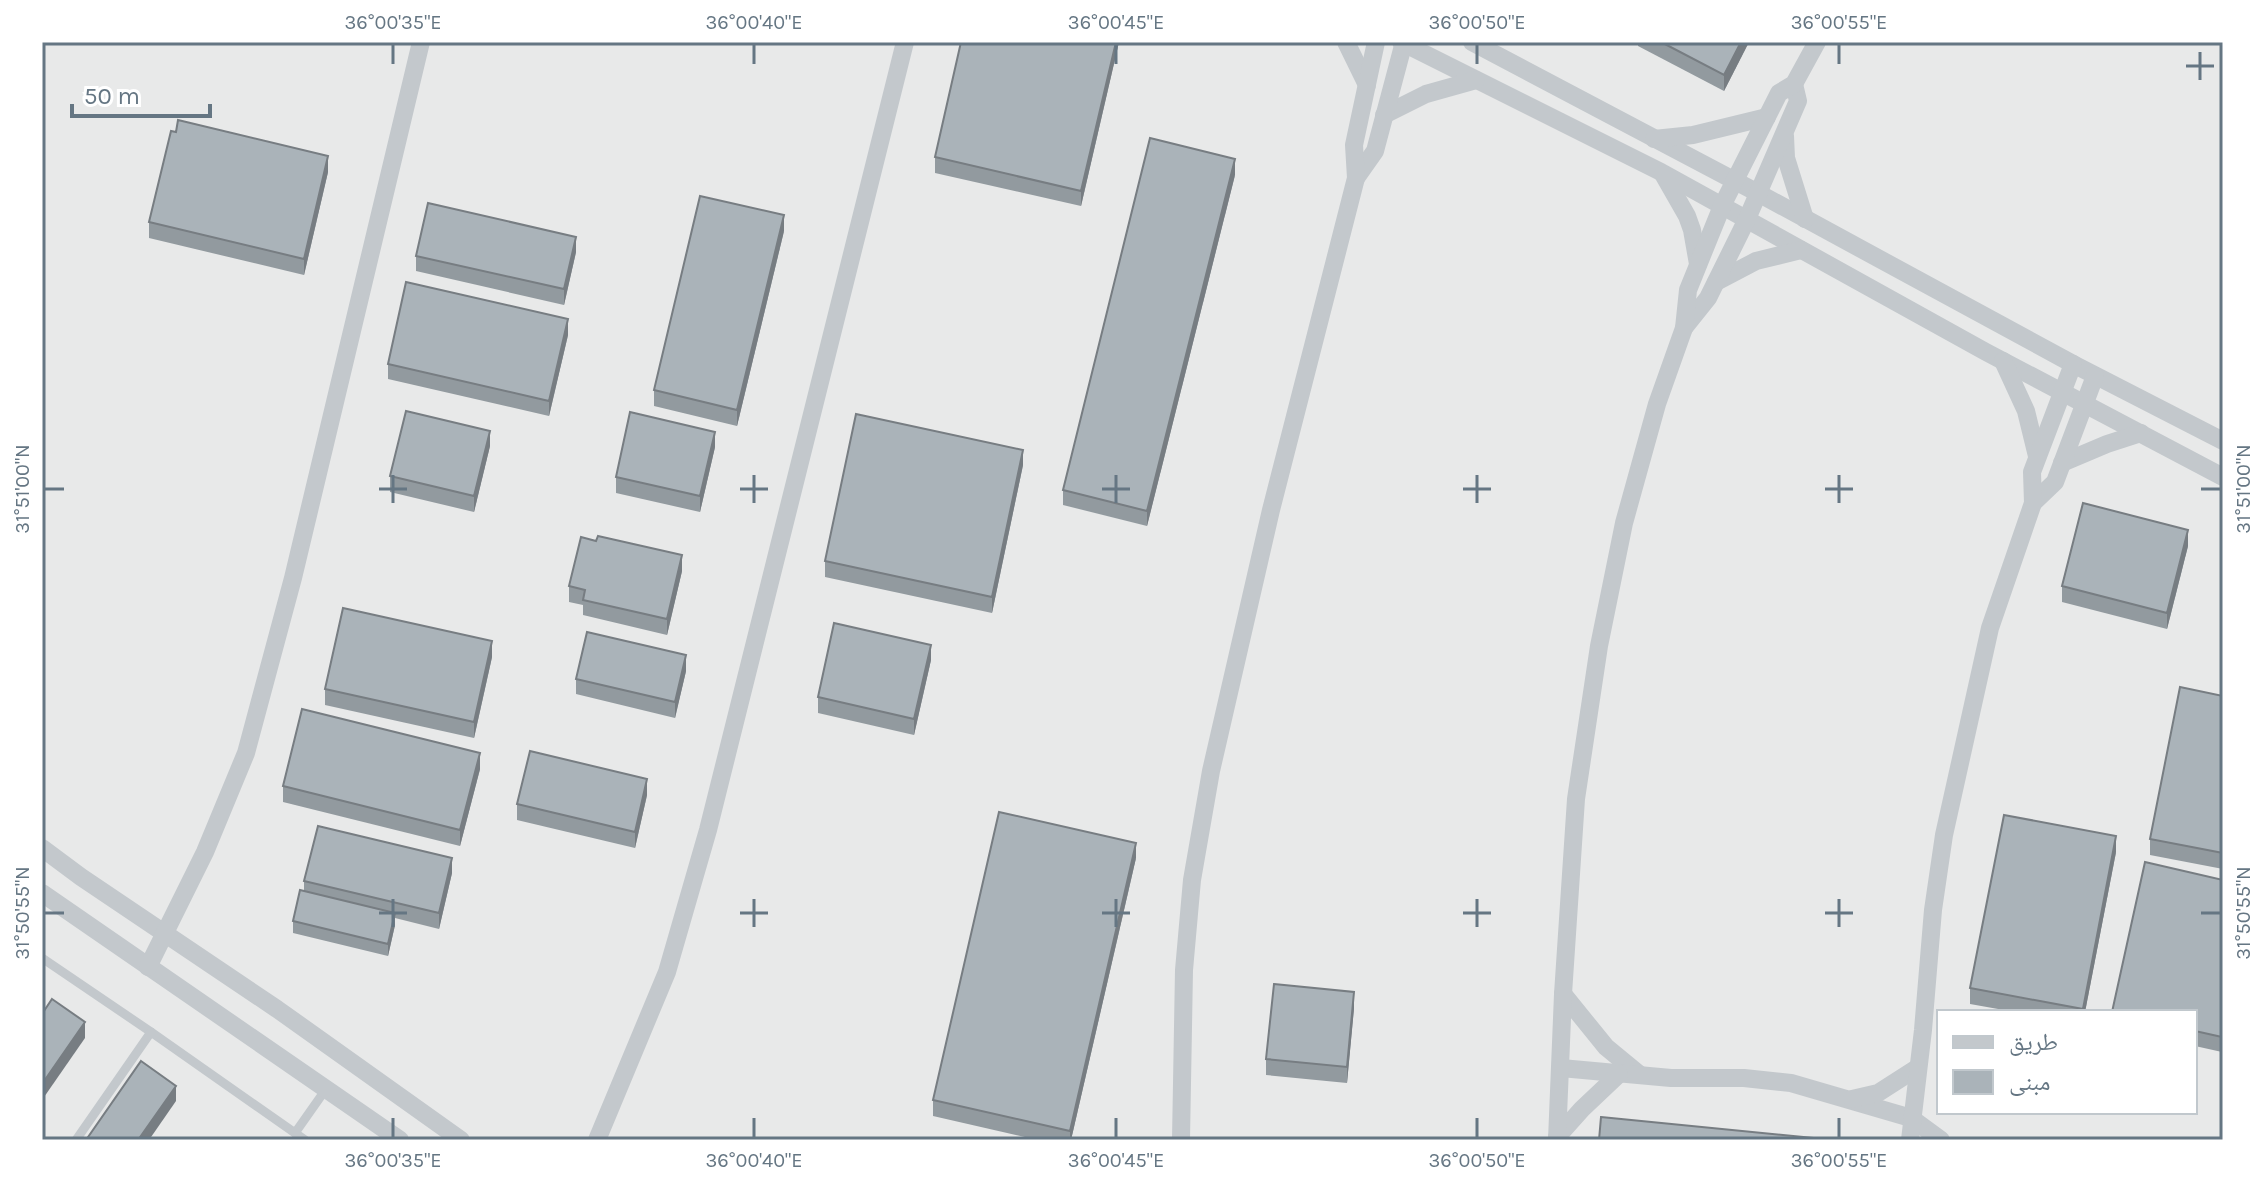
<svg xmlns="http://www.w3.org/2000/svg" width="2265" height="1182" viewBox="0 0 2265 1182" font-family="Karla,'Noto Naskh Arabic',sans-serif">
<rect width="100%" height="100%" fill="#fafaf8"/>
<path fill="#e8e9e9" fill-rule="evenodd" d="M42,42H2223V1140H42ZM1939,1012H2195V1112H1939Z"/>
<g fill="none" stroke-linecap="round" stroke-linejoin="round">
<g stroke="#c3c8cc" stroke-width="9">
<path d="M42,958L151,1032L305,1140"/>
<path d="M295,1133L326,1089"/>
<path d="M76,1140L151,1032"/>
</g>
<g stroke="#c3c8cc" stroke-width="18">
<path d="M1346,42L1367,85"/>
<path d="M1401,42L1661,172L1986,352L2223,477"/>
<path d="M1472,42L1758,193L2073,364L2223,441"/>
<path d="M1384,115L1426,94L1476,80"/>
<path d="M1785,136L1786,158L1805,219"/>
<path d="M1654,139L1693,135L1767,117"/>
<path d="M1663,174L1687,216L1692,230L1698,264"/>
<path d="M1356,178L1375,151L1404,42"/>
<path d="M1716,282L1756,261L1801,250"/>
<path d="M1684,328L1708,298L1747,219L1798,101L1794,84"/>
<path d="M2003,361L2026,411L2037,456"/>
<path d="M2062,463L2107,444L2141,433"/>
<path d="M2033,503L2055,482L2095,376"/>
<path d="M42,848L81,877L277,1009L461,1140"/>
<path d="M42,893L400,1140"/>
<path d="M148,967L205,852L246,753L293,578L421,42"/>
<path d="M1563,994L1606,1047L1640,1075"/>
<path d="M1561,1068L1671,1078H1744L1791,1083L1911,1118L1941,1140"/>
<path d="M1852,1099L1878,1093L1917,1068"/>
<path d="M1557,1137L1582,1109L1619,1074"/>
<path d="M597,1140L667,972L708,830L905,42"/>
<path d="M1181,1140L1184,970L1192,880L1211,771L1271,510L1356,178L1354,145L1376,42"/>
<path d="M1557,1140L1563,994L1576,799L1599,646L1624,523L1657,404L1684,328L1688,290L1722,206L1779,93L1794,84L1817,42"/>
<path d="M1910,1140L1923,1030L1933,910L1944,835L1990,628L2033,503L2032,472L2073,364"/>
</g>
</g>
<g fill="#929a9f">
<path d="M961,42H1119L1081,206L935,173V157Z"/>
<path d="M1638,42H1749L1724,91L1638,46Z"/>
<path d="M328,172L304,275L149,238V222Z"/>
<path d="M1235,175L1147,526L1063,505V490Z"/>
<path d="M784,231L737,426L654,406V390Z"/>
<path d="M576,252L564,305L416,271V256Z"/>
<path d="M568,335L549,416L388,379V364Z"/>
<path d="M490,446L474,512L390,492V476Z"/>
<path d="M715,447L700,512L616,493V477Z"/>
<path d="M1023,465L992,613L825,577V561Z"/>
<path d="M2188,546L2167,629L2062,602V586Z"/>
<path d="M682,571L667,635L583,615V605L569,602V586Z"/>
<path d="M492,657L474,738L325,705V689Z"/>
<path d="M931,660L914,735L818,713V697Z"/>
<path d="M686,671L675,718L576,694V679Z"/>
<path d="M2223,696V869L2150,855V839Z"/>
<path d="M480,769L460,846L283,802V786Z"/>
<path d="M647,795L635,848L517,820V804Z"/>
<path d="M2116,852L2085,1012H2015L1970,1004V988Z"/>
<path d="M1136,858L1071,1140H1038L933,1116V1100Z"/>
<path d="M452,873L439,929L395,918V925L388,956L293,933V921L304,891V881Z"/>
<path d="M2223,880V1047L2222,1052L2195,1046V1012Z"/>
<path d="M1354,1008L1347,1083L1266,1075V1059Z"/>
</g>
<g fill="#777d82">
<path d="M1116,42H1119L1081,206V191Z"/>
<path d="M1741,42H1749L1724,91V75Z"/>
<path d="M328,156V172L304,275V259Z"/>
<path d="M1235,159V175L1147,526V511Z"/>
<path d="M784,215V231L737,426V410Z"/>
<path d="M576,237V252L564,305V289Z"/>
<path d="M568,319V335L549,416V401Z"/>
<path d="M490,431V446L474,512V496Z"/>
<path d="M715,432V447L700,512V496Z"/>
<path d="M1023,450V465L992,613V597Z"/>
<path d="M2188,530V546L2167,629V613Z"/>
<path d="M682,555V571L667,635V619Z"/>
<path d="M492,641V657L474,738V722Z"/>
<path d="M931,645V660L914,735V719Z"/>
<path d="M686,655V671L675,718V702Z"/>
<path d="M480,753V769L460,846V830Z"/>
<path d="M647,779V795L635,848V832Z"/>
<path d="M2116,836V852L2085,1012H2083Z"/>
<path d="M1136,843V858L1071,1140H1070V1131Z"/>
<path d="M452,858V873L439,929V913Z"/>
<path d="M395,913V925L388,956V944Z"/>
<path d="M1354,992V1008L1347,1083V1067Z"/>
<path d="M85,1022V1038L42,1100V1084Z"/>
<path d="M176,1086V1101L149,1140H138Z"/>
</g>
<g fill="#aab3b9" stroke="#777d82" stroke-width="2">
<path d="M961,42H1116L1081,191L935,157Z"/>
<path d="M1661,42H1741L1724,75Z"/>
<path d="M178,120L328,156L304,259L149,222L171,131L176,132Z"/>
<path d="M1150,138L1235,159L1147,511L1063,490Z"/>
<path d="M700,196L784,215L737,410L654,390Z"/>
<path d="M428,203L576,237L564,289L416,256Z"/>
<path d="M406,282L568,319L549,401L388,364Z"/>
<path d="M406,411L490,431L474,496L390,476Z"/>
<path d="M630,412L715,432L700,496L616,477Z"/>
<path d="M856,414L1023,450L992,597L825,561Z"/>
<path d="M2083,503L2188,530L2167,613L2062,586Z"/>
<path d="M598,536L682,555L667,619L583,600L585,590L569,586L581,537L596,541Z"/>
<path d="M343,608L492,641L474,722L325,689Z"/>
<path d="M834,623L931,645L914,719L818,697Z"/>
<path d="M587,632L686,655L675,702L576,679Z"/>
<path d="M2180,687L2223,696V853L2150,839Z"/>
<path d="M302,709L480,753L460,830L283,786Z"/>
<path d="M530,751L647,779L635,832L517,804Z"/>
<path d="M999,812L1136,843L1070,1131L933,1100Z"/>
<path d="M2004,815L2116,836L2083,1009L1970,988Z"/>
<path d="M318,826L452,858L439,913L304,881Z"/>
<path d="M2145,862L2223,880V1032L2222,1037L2195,1031V1012H2112Z"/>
<path d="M300,890L395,913L388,944L293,921Z"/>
<path d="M1274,984L1354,992L1347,1067L1266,1059Z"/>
<path d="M52,999L85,1022L42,1084V1014Z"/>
<path d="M141,1061L176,1086L138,1140H86Z"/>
<path d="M1601,1117L1834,1140H1599Z"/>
</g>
<path fill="none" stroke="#657683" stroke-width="3" d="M393,44V64M754,44V64M1116,44V64M1477,44V64M1839,44V64M2200,52V80M2186,66H2214M393,475V503M754,475V503M1116,475V503M1477,475V503M1839,475V503M44,489H64M379,489H407M740,489H768M1102,489H1130M1463,489H1491M1825,489H1853M2201,489H2221M393,899V927M754,899V927M1116,899V927M1477,899V927M1839,899V927M44,913H64M379,913H407M740,913H768M1102,913H1130M1463,913H1491M1825,913H1853M2201,913H2221M393,1118V1138M754,1118V1138M1116,1118V1138M1477,1118V1138M1839,1118V1138"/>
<rect width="2265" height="1182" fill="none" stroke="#ffffff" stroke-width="88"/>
<rect x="1937" y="1010" width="260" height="104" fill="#ffffff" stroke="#c1c8cd" stroke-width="2"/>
<rect x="1953" y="1036" width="40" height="12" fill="#c3c8cc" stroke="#c1c8cd" stroke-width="2"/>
<text x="2009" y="1050" font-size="24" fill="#657683">طريق</text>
<rect x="1953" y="1070" width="40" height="24" fill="#aab3b9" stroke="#c1c8cd" stroke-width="2"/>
<text x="2009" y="1090" font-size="24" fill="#657683">مبنى</text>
<path d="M72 104v12h138v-12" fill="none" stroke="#657683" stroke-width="4"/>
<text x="84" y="104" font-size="24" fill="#657683" stroke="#ffffff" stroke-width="6" paint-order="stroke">50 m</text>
<rect x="44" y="44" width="2177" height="1094" fill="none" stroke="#657683" stroke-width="3"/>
<g font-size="20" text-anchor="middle" fill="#657683">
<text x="393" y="29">36°00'35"E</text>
<text x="754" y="29">36°00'40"E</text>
<text x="1116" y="29">36°00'45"E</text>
<text x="1477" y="29">36°00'50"E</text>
<text x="1839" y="29">36°00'55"E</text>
<text transform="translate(22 489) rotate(-90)" y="7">31°51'00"N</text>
<text transform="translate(2243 489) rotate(-90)" y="7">31°51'00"N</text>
<text transform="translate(22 913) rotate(-90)" y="7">31°50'55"N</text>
<text transform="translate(2243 913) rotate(-90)" y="7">31°50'55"N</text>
<text x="393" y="1167">36°00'35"E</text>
<text x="754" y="1167">36°00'40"E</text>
<text x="1116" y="1167">36°00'45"E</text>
<text x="1477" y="1167">36°00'50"E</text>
<text x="1839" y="1167">36°00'55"E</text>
</g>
</svg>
